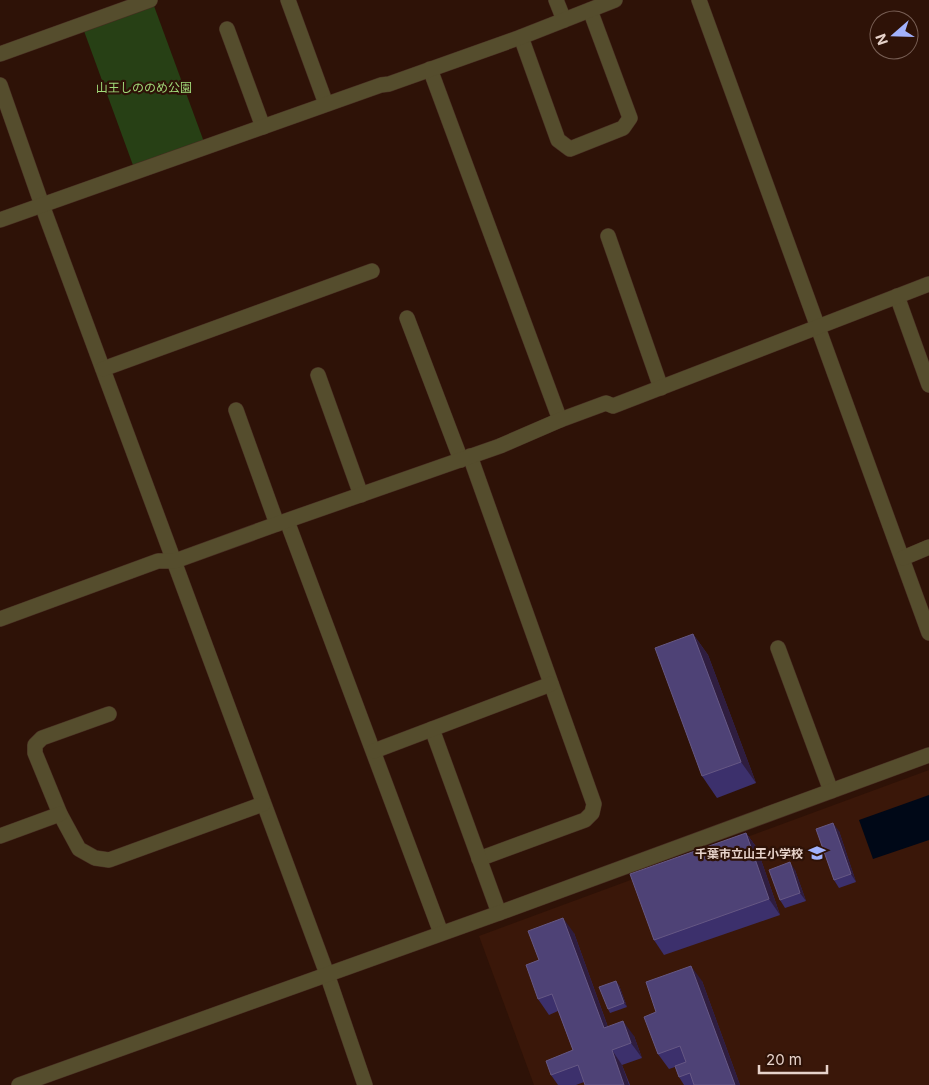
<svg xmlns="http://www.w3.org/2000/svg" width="929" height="1085" viewBox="0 0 929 1085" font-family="Inter,'Noto Sans JP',sans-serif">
<rect width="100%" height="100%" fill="#2e1207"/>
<path fill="#3a1709" d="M929,770V1085H534L479,936Z"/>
<path fill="#274015" d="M154,6L204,142L134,168L84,31Z"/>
<path fill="#000817" d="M929,795V840L873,859L859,820Z"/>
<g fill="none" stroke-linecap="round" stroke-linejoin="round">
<g stroke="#482d22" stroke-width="16">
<g id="minor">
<path d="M288,0L326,104"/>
<path d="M556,0L564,20"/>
<path d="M699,0L929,633"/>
<path d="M227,29L263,127"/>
<path d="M521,37L558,140L570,149L623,128L630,118L590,10"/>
<path d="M0,54L150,0"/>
<path d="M430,69L560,420"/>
<path d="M0,85L42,205L327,974L365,1085"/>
<path d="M0,220L381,85L389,84L521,37L615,0"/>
<path d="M608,236L661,388"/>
<path d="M897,296L929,385"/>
<path d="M407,318L461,460"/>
<path d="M103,369L372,271"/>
<path d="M318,375L361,495"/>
<path d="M236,410L277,524"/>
<path d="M470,456L594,804L592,813L585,820L479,859"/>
<path d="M287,521L441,933"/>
<path d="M903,558L929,547"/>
<path d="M0,619L158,561H175L277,524L500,446L560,420L606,403L613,406L929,284"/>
<path d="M778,648L831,791"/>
<path d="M109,714L42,738L35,745V753L60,814L79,849L95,858L109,860L263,804"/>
<path d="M432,729L499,913"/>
<path d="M374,751L551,684"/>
<path d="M0,836L60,814"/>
<path d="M19,1085L499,913L929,755"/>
</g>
</g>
<use href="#minor" stroke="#554d2d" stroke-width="15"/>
</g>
<g fill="#3c306c">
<path d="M693,634L708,655L756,783L717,798L702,776Z"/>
<path d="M839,831L856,882L839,888L834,880Z"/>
<path d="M746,833L757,848L780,915L664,955L654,940Z"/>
<path d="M795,870L806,901L785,908L780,900Z"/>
<path d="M574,933L608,1027L634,1036L642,1058L622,1065L630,1085H585L584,1082L576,1085H558L551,1075L573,1050L558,1011L549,1015L538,999L539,960Z"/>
<path d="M702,981L740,1085H684L679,1077L675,1067L669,1069L658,1054L656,1012Z"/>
<path d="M619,985L627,1007L610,1013L608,1009Z"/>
</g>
<g fill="#2f1d3f">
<path d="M693,634L708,655L756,783L741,762Z"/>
<path d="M833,823L839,831L856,882L851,874Z"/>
<path d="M746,833L757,848L780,915L769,899Z"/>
<path d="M790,862L795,870L806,901L800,893Z"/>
<path d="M563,918L574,933L614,1044L604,1028Z"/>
<path d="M691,966L702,981L740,1085H735Z"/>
<path d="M616,981L619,985L627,1007L624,1003Z"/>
<path d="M623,1021L634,1036L642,1058L631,1043Z"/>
<path d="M612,1050L622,1065L629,1085H624Z"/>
</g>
<g fill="#4e4276" stroke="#665884">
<path d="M693,634L741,762L702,776L655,648Z"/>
<path d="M833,823L851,874L834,880L816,829Z"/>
<path d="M746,833L769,899L654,940L630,874Z"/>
<path d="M790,862L800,893L780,900L769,870Z"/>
<path d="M563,918L604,1028L623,1021L631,1043L612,1050L624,1085H585L578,1065L551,1075L546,1061L573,1050L552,994L538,999L526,965L539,960L528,931Z"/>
<path d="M691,966L735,1085H694L690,1073L679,1077L675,1066L686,1062L680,1046L658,1054L644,1017L656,1012L646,982Z"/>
<path d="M616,981L624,1003L608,1009L599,987Z"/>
</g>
<defs>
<g id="school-bare" transform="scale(1.35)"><path d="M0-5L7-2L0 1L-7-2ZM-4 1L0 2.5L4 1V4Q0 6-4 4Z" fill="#a2b2fd" stroke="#2e1207" stroke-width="2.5" paint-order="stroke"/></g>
</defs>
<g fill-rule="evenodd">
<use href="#school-bare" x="817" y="853"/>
</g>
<g text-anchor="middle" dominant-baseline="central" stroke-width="4.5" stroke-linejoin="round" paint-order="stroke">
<g font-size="12" fill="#a1da7a" stroke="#2e1207">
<text x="144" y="87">山王しののめ公園</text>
</g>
<g font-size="12" font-weight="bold" fill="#e7d3cb" stroke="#2e1207" text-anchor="end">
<text x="803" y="853">千葉市立山王小学校</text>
</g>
</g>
<g transform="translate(894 35) rotate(250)"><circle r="24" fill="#2e1207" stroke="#785f55"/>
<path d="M0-4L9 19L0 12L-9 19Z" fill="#a2b2fd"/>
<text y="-8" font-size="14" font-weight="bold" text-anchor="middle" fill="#e7d3cb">N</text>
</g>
<path d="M759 1065v8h68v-8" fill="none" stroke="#e7d3cb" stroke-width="2.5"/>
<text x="766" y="1065" font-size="15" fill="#e7d3cb" stroke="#2e1207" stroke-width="4" paint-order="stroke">20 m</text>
</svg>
